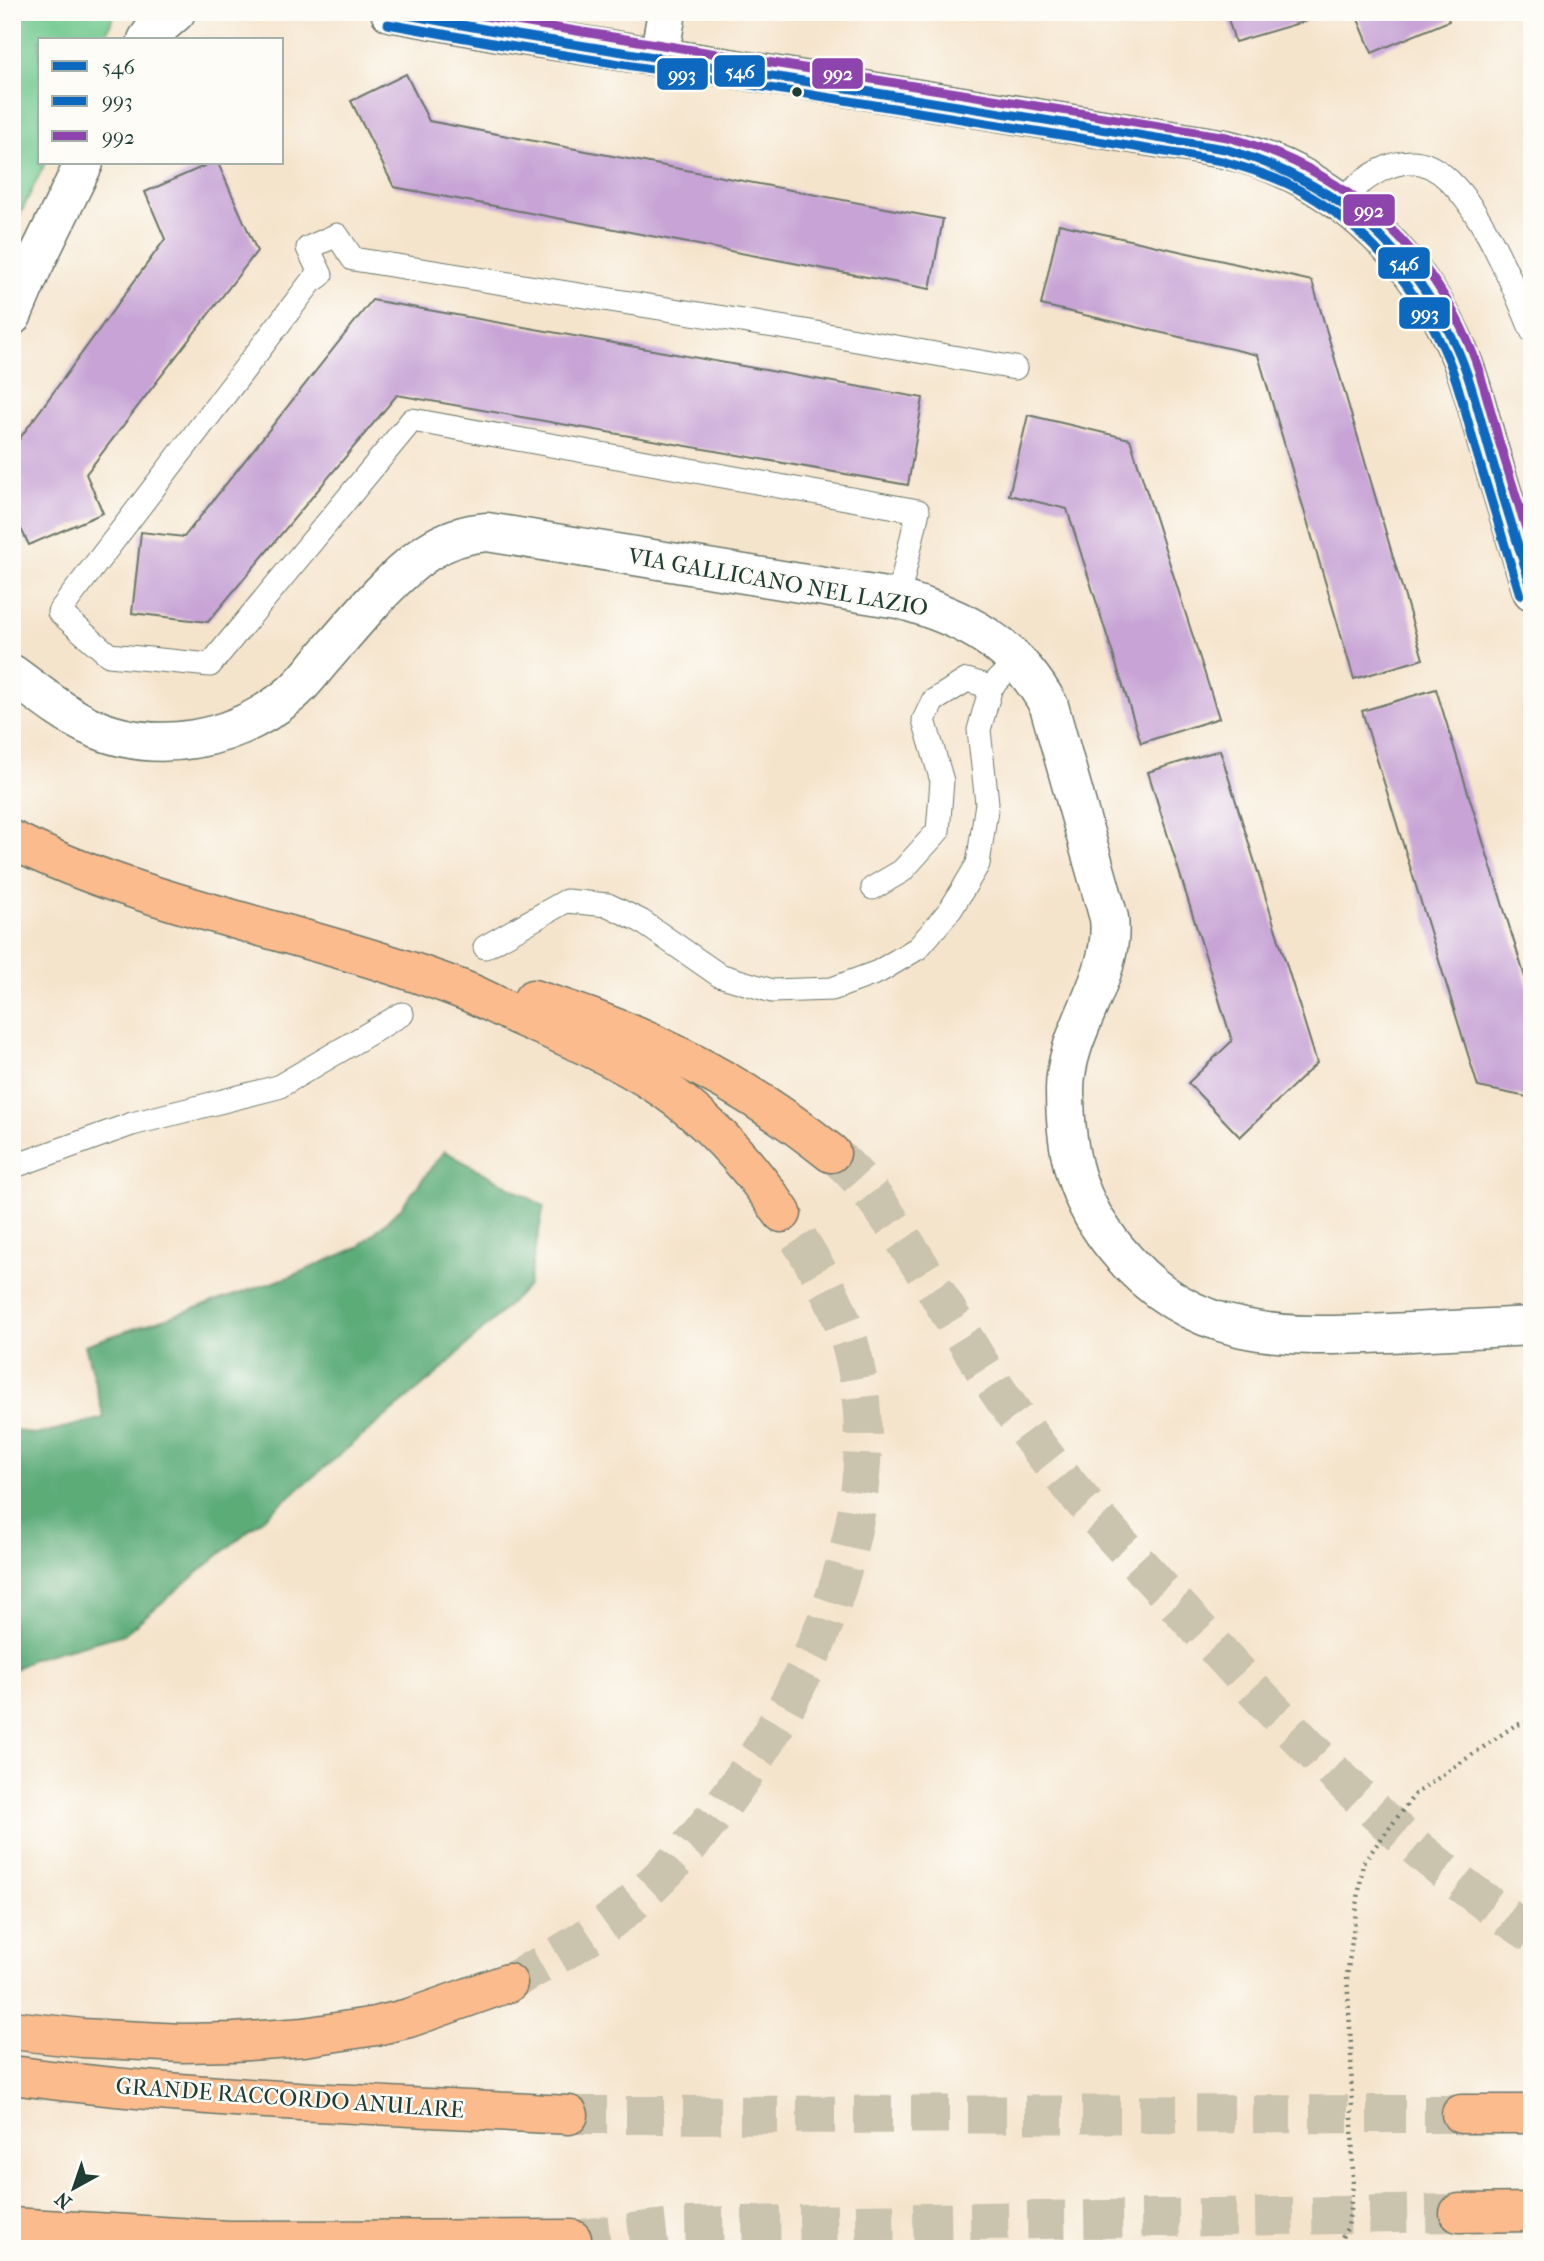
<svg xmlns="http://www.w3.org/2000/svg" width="1544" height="2261" viewBox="0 0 1544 2261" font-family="'IM FELL French Canon',serif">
<rect width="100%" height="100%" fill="#fdfcf7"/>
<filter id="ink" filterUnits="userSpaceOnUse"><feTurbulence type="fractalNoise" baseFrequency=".0143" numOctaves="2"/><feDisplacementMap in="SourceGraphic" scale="14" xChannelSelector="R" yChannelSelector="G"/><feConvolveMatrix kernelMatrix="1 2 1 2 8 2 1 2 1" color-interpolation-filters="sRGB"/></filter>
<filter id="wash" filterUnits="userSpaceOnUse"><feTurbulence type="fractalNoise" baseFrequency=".00686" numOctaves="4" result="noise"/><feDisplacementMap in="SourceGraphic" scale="28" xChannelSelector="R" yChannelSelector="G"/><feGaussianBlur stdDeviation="1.57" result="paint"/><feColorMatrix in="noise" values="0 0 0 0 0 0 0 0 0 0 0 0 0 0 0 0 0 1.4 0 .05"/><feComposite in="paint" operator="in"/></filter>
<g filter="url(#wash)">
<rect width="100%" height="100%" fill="#f5e4cc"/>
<path fill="#70c88d" stroke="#488260" stroke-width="2" d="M12,12H115L104,40H40V163H45L12,231Z"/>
<path fill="#5cac78" stroke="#3e7456" stroke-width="2" d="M444,1151L544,1206L528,1286L438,1373L124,1634L32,1659L12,1671V1429L35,1435L104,1418L85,1345L292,1276L359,1247L400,1209Z"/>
<g id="blocks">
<g fill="#c8a4d6">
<path d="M1226,12H1311L1313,19L1235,42Z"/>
<path d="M1355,12H1446L1449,21L1372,53Z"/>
<path d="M406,74L429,121L943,219L930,289L394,187L351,101Z"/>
<path d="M211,163H218L257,251L86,474L103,513L29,545L12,511V449L165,239L145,192Z"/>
<path d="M1059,224L1312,281L1423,659L1354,679L1258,355L1041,305Z"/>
<path d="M372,300L923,398L908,485L397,395L208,622L132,613L141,532L184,537Z"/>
<path d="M1028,415L1130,439L1219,718L1141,743L1067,509L1009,495Z"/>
<path d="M1436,689L1532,1000V1098L1478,1087L1362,711Z"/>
<path d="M1220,750L1317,1063L1240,1137L1188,1083L1232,1041L1148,772Z"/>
</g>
</g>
</g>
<g filter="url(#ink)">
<use href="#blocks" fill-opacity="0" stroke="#6a7769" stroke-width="2"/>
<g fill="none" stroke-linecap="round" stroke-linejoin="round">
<g stroke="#cac3ae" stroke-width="38" stroke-dasharray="38 19" stroke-linecap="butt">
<path d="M831,1153C862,1176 883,1210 905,1242C944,1301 977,1364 1019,1421C1072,1495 1135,1559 1196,1626C1298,1740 1402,1850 1532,1934"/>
<path d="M508,1983C550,1960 591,1938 628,1907C770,1786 906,1533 850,1344C837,1299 808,1252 782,1213"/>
<path d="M569,2115L1461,2114"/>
<path d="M572,2239L683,2226L1459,2213"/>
</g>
<g stroke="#6a7769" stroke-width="25">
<g id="service">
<path d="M1338,200C1360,184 1384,161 1413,162C1467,164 1514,288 1532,331"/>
<path d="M898,599L918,511L412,420L210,665L109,655L59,612L311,282L321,275L308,248L337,235L353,259L805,331L1015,368"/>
<path d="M873,888L902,871L938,831L942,781L924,720L933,701L967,680L991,687"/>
<path d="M485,947L566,901L608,905L641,921L719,975L772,991L832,989L878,972L918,948L951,909L978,864L987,803L979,730L991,687L1017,660"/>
<path d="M12,1167L132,1124L278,1087L402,1014"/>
</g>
</g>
<g stroke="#6a7769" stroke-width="41">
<g id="minor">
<path d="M147,40L152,33L176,12"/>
<path d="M659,57L667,12"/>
<path d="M12,316L32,269L84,163"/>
<path d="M12,674C36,691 60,712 87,725C155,757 235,741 291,694C302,685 311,673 320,662C340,639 359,616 380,594C411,562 440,535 487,532L898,599C964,617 1016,644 1049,706L1109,918C1116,978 1065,1029 1065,1090C1065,1153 1076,1202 1118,1251C1192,1341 1282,1338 1389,1333C1437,1331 1484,1328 1532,1326"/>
</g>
</g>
<g stroke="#6a7769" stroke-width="41">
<path id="tertiary" d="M390,12L517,35L711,65L1225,149C1329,172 1413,250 1456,346C1470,377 1478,410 1487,443C1502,492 1517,542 1532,591"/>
</g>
<g stroke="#6a7769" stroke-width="41">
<g id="motorway">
<path d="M12,840C155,910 315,933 463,990C484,998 504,1010 525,1019C572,1039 619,1059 662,1088C709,1120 750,1166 782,1213"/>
<path d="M533,999C642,1031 742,1082 831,1153"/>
<path d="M12,2030L82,2038L183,2043L234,2042L304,2037L376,2026L409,2018L508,1983"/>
<path d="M12,2075C196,2100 383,2105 569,2115"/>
<path d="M1461,2114H1532"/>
<path d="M1459,2213L1532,2212"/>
<path d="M12,2227L228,2240L572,2239"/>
</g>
</g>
<path stroke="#6a7769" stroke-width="4.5" stroke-dasharray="2 5" stroke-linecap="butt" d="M1335,2249L1348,2227L1353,2184L1351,2045L1347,1976L1363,1863L1415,1794L1514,1726L1532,1720"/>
<use href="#service" stroke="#fff" stroke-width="23"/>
<use href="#minor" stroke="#fff" stroke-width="38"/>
<use href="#tertiary" stroke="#fff" stroke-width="38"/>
<use href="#motorway" stroke="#fbbb8d" stroke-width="38"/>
<g stroke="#fdfcf7" stroke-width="14">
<path id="bus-1" d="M391,12L517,35L1225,149C1334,181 1407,242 1456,346C1470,377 1478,410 1487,442C1501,492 1517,541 1532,590"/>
</g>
<g stroke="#fdfcf7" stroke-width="14">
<path id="bus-2" d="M388,24L515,47L1222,161C1246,168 1270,175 1292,186C1363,222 1419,288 1449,361C1460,389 1467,418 1475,447C1490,496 1505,545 1520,595"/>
</g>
<g stroke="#fdfcf7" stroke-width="14">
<path id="bus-3" d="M460,12L1227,137C1341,168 1429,243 1473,354C1484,383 1491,412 1499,441C1510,477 1521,512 1532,548"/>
</g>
<use href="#bus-1" stroke="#0c69bf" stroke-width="9"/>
<use href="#bus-2" stroke="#0c69bf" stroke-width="9"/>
<use href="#bus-3" stroke="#8e44ad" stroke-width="9"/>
</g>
</g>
<circle fill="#1f3d34" stroke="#fdfcf7" stroke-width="2.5" cx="797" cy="92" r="6"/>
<g text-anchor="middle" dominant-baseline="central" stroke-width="5" stroke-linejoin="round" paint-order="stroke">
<g font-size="23" fill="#1f3d34" stroke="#fdfcf7">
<text transform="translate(778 582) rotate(10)">VIA GALLICANO NEL LAZIO</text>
<text transform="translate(290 2098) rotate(4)">GRANDE RACCORDO ANULARE</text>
</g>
</g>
<g stroke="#fdfcf7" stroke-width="2.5">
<rect x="713" y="54" width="53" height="34" rx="7" fill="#0c69bf"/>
<rect x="811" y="57" width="53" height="33" rx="7" fill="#8e44ad"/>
<rect x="656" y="57" width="53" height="34" rx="7" fill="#0c69bf"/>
<rect x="1342" y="193" width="54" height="34" rx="7" fill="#8e44ad"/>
<rect x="1377" y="246" width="54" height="34" rx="7" fill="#0c69bf"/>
<rect x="1398" y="296" width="53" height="34" rx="7" fill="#0c69bf"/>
</g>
<g font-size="19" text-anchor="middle" font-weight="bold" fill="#fff">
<text x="740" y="78">546</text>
<text x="838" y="80">992</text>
<text x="682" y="81">993</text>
<text x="1369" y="217">992</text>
<text x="1404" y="270">546</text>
<text x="1425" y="320">993</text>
</g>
<rect width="1544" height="2261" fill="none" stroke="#fdfcf7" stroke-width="42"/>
<rect x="38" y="38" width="245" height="126" fill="#fdfcf7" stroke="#a4b0a9" stroke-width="2"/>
<rect x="52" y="61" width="35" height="10" fill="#0c69bf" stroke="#a4b0a9" stroke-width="2"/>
<text x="102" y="74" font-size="21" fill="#1f3d34">546</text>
<rect x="52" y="96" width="35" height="10" fill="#0c69bf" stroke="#a4b0a9" stroke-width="2"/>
<text x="102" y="108" font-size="21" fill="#1f3d34">993</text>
<rect x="52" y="131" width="35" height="10" fill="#8e44ad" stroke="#a4b0a9" stroke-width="2"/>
<text x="102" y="144" font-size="21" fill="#1f3d34">992</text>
<g transform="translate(74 2188) rotate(220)" stroke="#fdfcf7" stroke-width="5" paint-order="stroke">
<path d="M0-5L12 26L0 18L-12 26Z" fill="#1f3d34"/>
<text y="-10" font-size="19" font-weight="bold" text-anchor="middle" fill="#1f3d34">N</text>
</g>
</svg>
